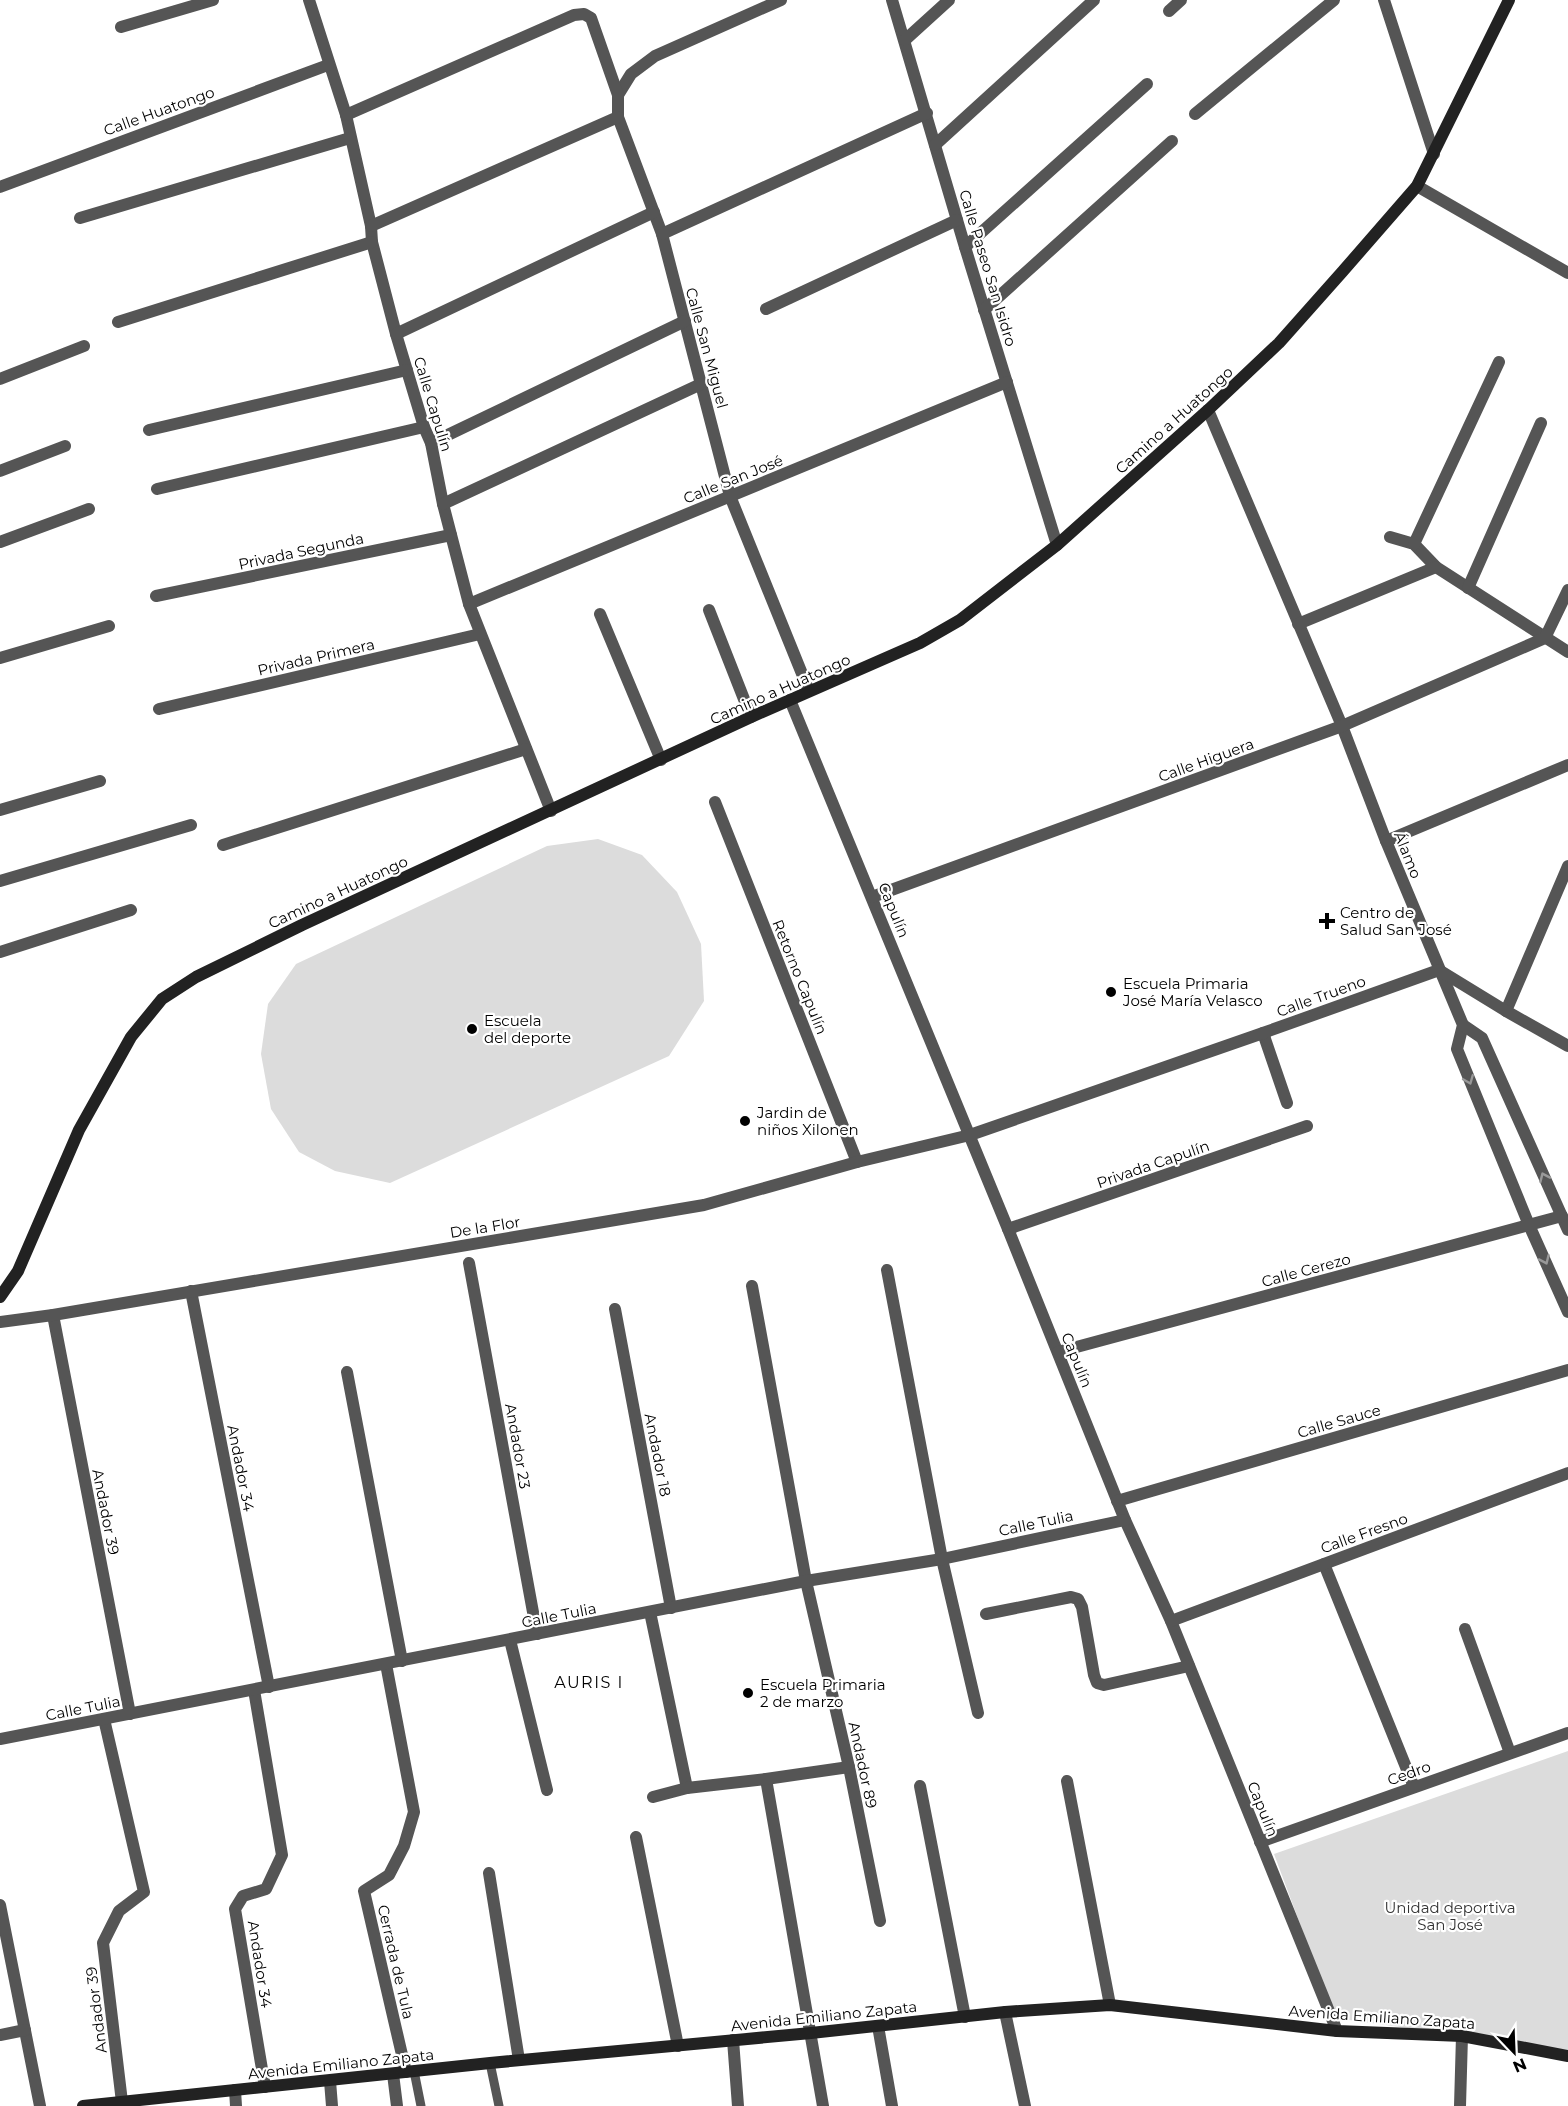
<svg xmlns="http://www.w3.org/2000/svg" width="1568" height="2106" viewBox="0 0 1568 2106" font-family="Montserrat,sans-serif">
<rect width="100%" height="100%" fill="#fff"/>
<g fill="#dcdcdc">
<path d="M598,839L642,855L677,892L701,944L704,1001L669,1056L390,1183L335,1171L299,1152L271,1109L261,1054L268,1004L296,964L547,846Z"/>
<path d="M1568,1751V2050L1335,2018L1274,1854Z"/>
</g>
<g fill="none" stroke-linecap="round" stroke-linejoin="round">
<g stroke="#555" stroke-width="9">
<path d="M490,2063L499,2106"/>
<path d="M414,2071L421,2106"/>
</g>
<g stroke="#555" stroke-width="12">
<path d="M309,0L346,115L371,226L372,242L396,334L424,427L431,443L443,504L469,604L551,811"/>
<path d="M892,0L965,247L1057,545"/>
<path d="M1384,0L1434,154"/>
<path d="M1169,11L1181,0"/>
<path d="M121,27L213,0"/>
<path d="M905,40L949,0"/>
<path d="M618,95L631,74L655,56L781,0"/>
<path d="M1195,114L1334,0"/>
<path d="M346,115L574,15L584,14L591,18L618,95V117L662,234L730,496L809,691"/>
<path d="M935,145L1094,0"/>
<path d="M1417,186L1568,273"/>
<path d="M0,187L328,65"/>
<path d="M80,218L350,138"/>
<path d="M371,226L618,117"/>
<path d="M662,234L927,113"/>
<path d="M965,247L1147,84"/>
<path d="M766,309L957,220"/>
<path d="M984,310L1172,141"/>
<path d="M118,322L372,242"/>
<path d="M396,334L654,212"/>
<path d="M0,379L84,346"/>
<path d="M1208,410L1342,726L1386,841L1463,1025L1457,1049L1529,1225L1568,1312"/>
<path d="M149,430L407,370"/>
<path d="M431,443L685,321"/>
<path d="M0,471L65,446"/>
<path d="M157,489L424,427"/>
<path d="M443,504L701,384"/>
<path d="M1390,537L1414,544L1436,567L1568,652"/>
<path d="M0,542L89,509"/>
<path d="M1414,544L1499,362"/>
<path d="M1468,588L1541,423"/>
<path d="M156,596L451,535"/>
<path d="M469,604L1007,382"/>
<path d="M709,610L751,717"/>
<path d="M600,614L661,760"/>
<path d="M1298,624L1436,567"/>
<path d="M0,658L109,626"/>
<path d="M790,700L1008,1229L1125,1520L1171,1621L1337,2031"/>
<path d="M159,709L480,634"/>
<path d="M715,802L857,1162"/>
<path d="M0,810L100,781"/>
<path d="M1386,841L1568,765"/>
<path d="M223,845L526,749"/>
<path d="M0,881L191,825"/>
<path d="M872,897L1342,726L1545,638L1568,590"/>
<path d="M0,952L131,910"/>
<path d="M1506,1011L1568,866"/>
<path d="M1463,1025L1482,1038L1568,1230"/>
<path d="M1263,1033L1287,1103"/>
<path d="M1008,1229L1307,1126"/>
<path d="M469,1263L537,1634"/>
<path d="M887,1270L942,1559L978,1713"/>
<path d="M752,1286L806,1581L849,1767L880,1921"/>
<path d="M191,1291L269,1687"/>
<path d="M615,1309L671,1608"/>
<path d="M53,1315L130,1714"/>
<path d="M0,1322L53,1315L704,1205L857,1162L970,1135L1263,1033L1439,970L1506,1011L1568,1046"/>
<path d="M1058,1352L1562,1216"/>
<path d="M347,1372L402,1661"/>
<path d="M1117,1501L1568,1370"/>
<path d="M1324,1564L1414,1787"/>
<path d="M650,1612L687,1788"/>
<path d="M986,1614L1071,1597L1078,1599L1082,1607L1094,1675L1097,1683L1104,1685L1189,1666"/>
<path d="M1171,1621L1568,1473"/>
<path d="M1465,1629L1510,1753"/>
<path d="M510,1640L547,1790"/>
<path d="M386,1664L414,1812L404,1846L389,1875L364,1891L406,2072"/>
<path d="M254,1690L282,1855L266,1889L243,1896L235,1909L265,2087"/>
<path d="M104,1719L144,1892L119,1911L103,1943L122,2102"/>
<path d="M0,1739L806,1581L942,1559L1125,1520"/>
<path d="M766,1779L823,2106"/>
<path d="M1067,1781L1110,2005"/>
<path d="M920,1786L965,2017"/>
<path d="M653,1797L687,1788L766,1779L849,1767"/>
<path d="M636,1837L678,2046"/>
<path d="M1260,1842L1568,1733"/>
<path d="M489,1873L519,2060"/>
<path d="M0,1905L40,2106"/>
<path d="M1005,2012L1025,2106"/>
<path d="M878,2026L892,2106"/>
<path d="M0,2035L25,2030"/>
<path d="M733,2040L738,2106"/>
<path d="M393,2074L397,2106"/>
<path d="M330,2081L332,2106"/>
<path d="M235,2090L236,2106"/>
<path d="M1460,2106L1462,2036"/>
</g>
<g stroke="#222" stroke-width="12">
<path d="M0,1297L18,1271L79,1130L131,1037L162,999L196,977L302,925L751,717L920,643L960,620L1057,545L1208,410L1279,343L1343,271L1417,186L1509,0"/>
<path d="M83,2106L490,2063L811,2033L1005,2012L1110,2005L1337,2031L1462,2036L1568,2056"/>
</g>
</g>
<defs><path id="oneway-chevron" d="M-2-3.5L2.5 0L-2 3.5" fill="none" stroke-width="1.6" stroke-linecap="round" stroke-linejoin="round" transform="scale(1.5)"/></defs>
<g stroke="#999">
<use href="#oneway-chevron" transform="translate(1469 1080) rotate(68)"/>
<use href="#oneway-chevron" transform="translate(1544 1177) rotate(-114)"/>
<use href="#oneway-chevron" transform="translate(1545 1260) rotate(66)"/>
</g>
<g fill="#000" stroke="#fff" stroke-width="2">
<path d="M1324 912h6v6h6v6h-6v6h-6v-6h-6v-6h6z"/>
<circle cx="1111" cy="992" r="6"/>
<circle cx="472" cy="1029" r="6"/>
<circle cx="745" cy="1121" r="6"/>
<circle cx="748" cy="1693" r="6"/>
</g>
<g text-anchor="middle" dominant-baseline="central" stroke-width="4.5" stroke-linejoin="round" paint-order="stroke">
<g font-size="15" fill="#000" stroke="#fff">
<text transform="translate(159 111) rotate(-20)">Calle Huatongo</text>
<text transform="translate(988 268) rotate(73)">Calle Paseo San Isidro</text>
<text transform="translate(707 348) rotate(75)">Calle San Miguel</text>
<text transform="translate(433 404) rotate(73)">Calle Capulín</text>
<text transform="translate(1174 420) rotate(-42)">Camino a Huatongo</text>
<text transform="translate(733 479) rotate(-22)">Calle San José</text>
<text transform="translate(301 551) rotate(-12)">Privada Segunda</text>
<text transform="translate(316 657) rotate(-13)">Privada Primera</text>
<text transform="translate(780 689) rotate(-24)">Camino a Huatongo</text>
<text transform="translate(1206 760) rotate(-20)">Calle Higuera</text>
<text transform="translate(1408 855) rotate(68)">Álamo</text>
<text transform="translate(338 892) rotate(-25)">Camino a Huatongo</text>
<text transform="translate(894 910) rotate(68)">Capulín</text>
<text transform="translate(800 977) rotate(68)">Retorno Capulín</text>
<text transform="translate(1321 996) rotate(-20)">Calle Trueno</text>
<text transform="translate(1153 1164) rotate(-19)">Privada Capulín</text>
<text transform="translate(485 1227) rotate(-9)">De la Flor</text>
<text transform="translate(1306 1270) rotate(-15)">Calle Cerezo</text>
<text transform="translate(1077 1360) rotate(68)">Capulín</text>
<text transform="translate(1339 1421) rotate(-16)">Calle Sauce</text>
<text transform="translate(518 1446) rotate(80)">Andador 23</text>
<text transform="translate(658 1455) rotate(79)">Andador 18</text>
<text transform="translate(241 1468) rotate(79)">Andador 34</text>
<text transform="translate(106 1512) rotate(79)">Andador 39</text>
<text transform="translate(1036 1523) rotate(-12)">Calle Tulia</text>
<text transform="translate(1364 1533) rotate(-20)">Calle Fresno</text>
<text transform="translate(559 1615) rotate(-11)">Calle Tulia</text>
<text transform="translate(83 1708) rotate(-11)">Calle Tulia</text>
<text transform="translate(863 1765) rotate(78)">Andador 89</text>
<text transform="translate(1409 1773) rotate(-20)">Cedro</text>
<text transform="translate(1263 1809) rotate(68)">Capulín</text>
<text transform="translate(396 1962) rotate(77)">Cerrada de Tula</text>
<text transform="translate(260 1964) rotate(81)">Andador 34</text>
<text transform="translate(96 2010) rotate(-97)">Andador 39</text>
<text transform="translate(824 2016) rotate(-6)">Avenida Emiliano Zapata</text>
<text transform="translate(1382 2017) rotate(4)">Avenida Emiliano Zapata</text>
<text transform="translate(341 2064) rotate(-6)">Avenida Emiliano Zapata</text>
</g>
<g font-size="15" fill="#000" stroke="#fff" text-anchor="start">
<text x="1340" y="912">Centro de<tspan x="1340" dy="17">Salud San José</tspan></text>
<text x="1123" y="983">Escuela Primaria<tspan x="1123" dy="17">José María Velasco</tspan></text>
<text x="484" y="1020">Escuela<tspan x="484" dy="17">del deporte</tspan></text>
<text x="757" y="1112">Jardin de<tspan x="757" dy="17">niños Xilonen</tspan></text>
<text x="760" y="1684">Escuela Primaria<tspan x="760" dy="17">2 de marzo</tspan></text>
</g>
<g font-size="15" fill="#333" stroke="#fff">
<text x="1450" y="1907">Unidad deportiva<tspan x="1450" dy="17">San José</tspan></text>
</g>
<g font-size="16" letter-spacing="1.5" fill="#000" stroke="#fff">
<text x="589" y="1682">AURIS I</text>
</g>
</g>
<g transform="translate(1514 2052) rotate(157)" stroke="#ffffff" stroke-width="4.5" paint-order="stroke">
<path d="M0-4.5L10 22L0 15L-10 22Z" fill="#000000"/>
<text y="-9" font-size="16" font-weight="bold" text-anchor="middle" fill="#000000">N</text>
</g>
</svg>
